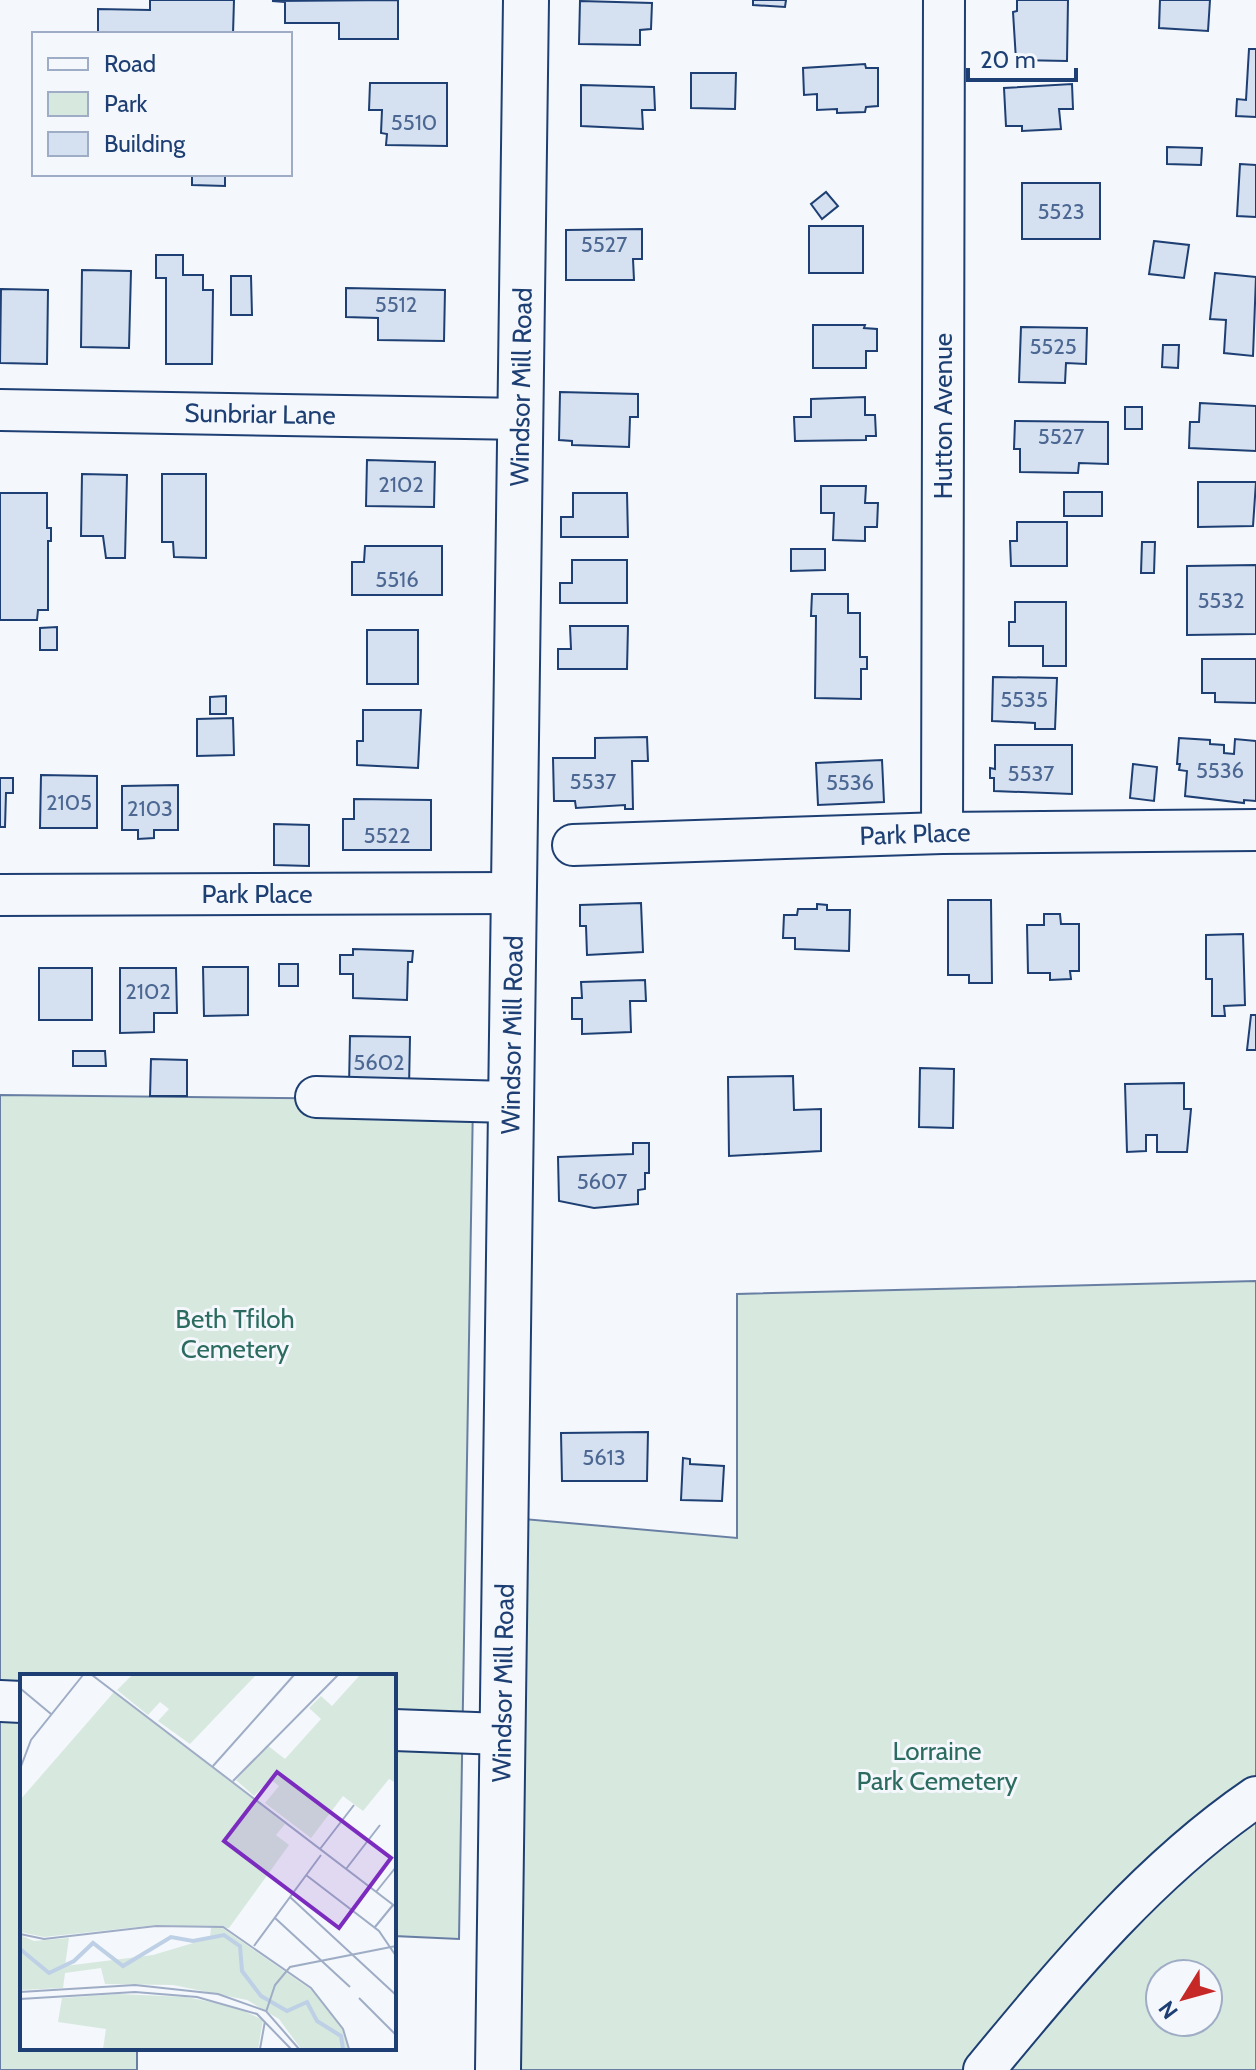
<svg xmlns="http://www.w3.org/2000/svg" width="1256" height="2070" viewBox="0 0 1256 2070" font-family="Cabin,sans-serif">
<rect width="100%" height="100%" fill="#f4f7fb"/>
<g fill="#d7e8df" stroke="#687fa3" stroke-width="2" fill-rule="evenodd">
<path d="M0,1095L473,1100L459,1939L394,1936V1676H22V2048H137V2070H0Z"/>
<path d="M1256,1281V2070H516L524,1519L737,1538V1294ZM1160,1974H1208V2022H1160Z"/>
</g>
<g fill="#d5e0f0" stroke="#1d3f73" stroke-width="2">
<path d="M150,0H234L233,34H98V9L150,10Z"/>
<path d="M398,0V39H339V23H285V2L272,1Z"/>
<path d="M753,0H786L785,7L753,5Z"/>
<path d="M1017,0H1068L1067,61L1016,60L1013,12L1017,11Z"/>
<path d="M1160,0H1210L1208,31L1159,28Z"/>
<path d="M580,1L652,3L651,29L640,30V45L579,44Z"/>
<path d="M1249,49H1256V117L1236,116L1237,99L1246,100Z"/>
<path d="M865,64L866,68H878V106L866,107L865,112L837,113V109L817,110V94L804,95L803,68Z"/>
<path d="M691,73H736L735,109L691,108Z"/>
<path d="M370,83H447V146L386,145L387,134L381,133L382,110H369Z"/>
<path d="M1072,84L1073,109H1059L1061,129L1022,131V126H1006L1004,88Z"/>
<path d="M581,85L654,87L655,110H642L643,129L581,126Z"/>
<path d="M1167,147L1202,148L1201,165L1167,164Z"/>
<path d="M1240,164L1256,165V217L1237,216Z"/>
<path d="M192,174H225V186L192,185Z"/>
<rect x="1022" y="183" width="78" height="56"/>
<path d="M826,192L838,206L822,219L811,204Z"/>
<rect x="809" y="226" width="54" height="47"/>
<path d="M642,229V259H633L634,280H566V230Z"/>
<path d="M1154,241L1189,245L1184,278L1149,274Z"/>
<path d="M156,255H183V275H203V290H213L212,364H166V278H156Z"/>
<path d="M82,270L131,271L129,348L81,347Z"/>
<path d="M1215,273L1256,277L1253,356L1224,353L1226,320L1210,319Z"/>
<path d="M231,276H251L252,315H231Z"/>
<path d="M346,288L445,290L444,341L378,340V318L346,317Z"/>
<path d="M1,289L48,290L47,364L0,363Z"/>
<path d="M813,325H865L864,328L877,329V351H866V368H813Z"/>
<path d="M1021,327L1087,328L1086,364L1066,363L1065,383L1019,382Z"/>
<path d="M1163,345H1179L1178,368L1162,367Z"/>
<path d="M560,392L638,394V417H630L629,447L572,445V441L559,440Z"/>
<path d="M865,397V415H875L876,436H866V440L795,441L794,417H811V399Z"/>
<path d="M1200,403L1256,406V451L1189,448L1190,422H1199Z"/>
<rect x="1125" y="407" width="17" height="22"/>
<path d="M1015,421L1108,422V464L1079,463L1078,473L1020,472V449H1014Z"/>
<path d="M367,460L435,462L434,507L366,506Z"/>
<path d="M82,474L127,475L125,558H106L103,536H81Z"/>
<path d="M162,474H206V558L174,557L173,542H162Z"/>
<path d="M1198,482H1256L1253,526L1198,527Z"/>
<path d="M821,486H866L865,503H878L877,527H865V541L833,540L834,513H821Z"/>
<rect x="1064" y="492" width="38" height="24"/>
<path d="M0,493H47V528H51V541H48V610H38L37,620H0Z"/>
<path d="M573,493H627L628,537H561V517H573Z"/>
<path d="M1017,522H1067V566H1011L1010,541H1017Z"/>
<path d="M1142,542H1155L1154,573H1141Z"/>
<path d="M365,546H442V595H352V562H364Z"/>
<path d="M791,549H825V570L791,571Z"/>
<path d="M572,560H627V603H560V583H572Z"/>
<path d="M1256,565V634L1187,635V566Z"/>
<path d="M812,594H848V613H860V657H867V669H861V699L815,698L816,616H811Z"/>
<path d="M1015,602H1066V666H1043V646H1009V622H1015Z"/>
<path d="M570,626H628L627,669H558V649H571Z"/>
<path d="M57,627V650H40V628Z"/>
<rect x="367" y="630" width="51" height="54"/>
<path d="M1202,659H1256V703L1215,702V693H1202Z"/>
<path d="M993,677L1057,678L1055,729H1035V723L992,721Z"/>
<path d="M226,696V714H210V697Z"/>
<path d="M363,710H421L418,768L357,765V741H363Z"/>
<path d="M233,718L234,755L197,756V719Z"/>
<path d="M647,737L648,761H632L633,809H625V805L576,808L575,801H554L553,758H595V738Z"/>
<path d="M1179,738L1210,740V744L1224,745V753L1234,754L1235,739L1256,741V801L1244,800V803L1185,796L1187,771L1179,770L1180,764H1177Z"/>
<path d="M995,745H1072V794L994,791V778H990V768L995,769Z"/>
<path d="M882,760L884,802L818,805L816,763Z"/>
<path d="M1133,764L1157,767L1154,801L1130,798Z"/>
<path d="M41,775L97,776V828H40Z"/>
<path d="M0,778H13V793H6L5,827H0Z"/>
<path d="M178,785V830H154V838L138,839V830H122V786Z"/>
<path d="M354,799L431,800V850H343V819H354Z"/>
<path d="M274,824L309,825V866L274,865Z"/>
<path d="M948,900H991L992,983H969V975H948Z"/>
<path d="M641,903L643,952L587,955L586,926H580V905Z"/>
<path d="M817,904L827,905V910H850L849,951L795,949V938H783L784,915H797L798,909H817Z"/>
<path d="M1044,914H1060L1061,924H1079V971H1070L1071,979L1050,980V973H1028L1027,925H1044Z"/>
<path d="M1243,934L1245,1005L1224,1006L1225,1016H1212V979H1206V935Z"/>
<path d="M353,949L413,951L412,962H408L407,1000L353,998V974H340V955H353Z"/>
<rect x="279" y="964" width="19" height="22"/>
<path d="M203,967H248V1015L204,1016Z"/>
<rect x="39" y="968" width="53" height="52"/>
<path d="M120,968H176L177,1013H154V1032L120,1033Z"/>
<path d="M645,980L646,1001H630L631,1032L582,1034V1019H572V998H582L581,982Z"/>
<path d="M1251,1015H1256V1050H1247Z"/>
<path d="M350,1036L410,1037L409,1087L349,1086Z"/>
<path d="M73,1051H105L106,1066H73Z"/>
<path d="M151,1059L187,1060V1096H150Z"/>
<path d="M920,1068L954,1069L953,1128L919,1127Z"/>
<path d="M793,1076L794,1110L821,1109V1151L729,1156L728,1077Z"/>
<path d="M1184,1083V1109H1191L1187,1152H1157V1135H1146V1151L1127,1152L1125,1084Z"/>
<path d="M633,1143H649V1173H645V1189L638,1190V1204L594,1208L559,1201L558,1157L633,1154Z"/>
<path d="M648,1432L647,1481H562L561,1433Z"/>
<path d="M683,1458L690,1459V1464L724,1466L722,1501L681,1500Z"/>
</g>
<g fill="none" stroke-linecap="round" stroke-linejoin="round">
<g stroke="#1d3f73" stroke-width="44">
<g id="minor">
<path d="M0,410L520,419"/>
<path d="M942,833L944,0"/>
<path d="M573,845L942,833L1256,830"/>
<path d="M0,895L514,893"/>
<path d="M316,1097L512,1102"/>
<path d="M0,1701L22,1702"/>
<path d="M394,1730L502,1734"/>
<path d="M984,2070C1066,1971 1149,1870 1256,1797"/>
</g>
</g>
<g stroke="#1d3f73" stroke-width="48">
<path id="major" d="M498,2070L526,0"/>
</g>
<use href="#minor" stroke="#f4f7fb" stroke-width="40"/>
<use href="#major" stroke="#f4f7fb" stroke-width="44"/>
</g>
<g text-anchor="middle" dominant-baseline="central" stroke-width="6" stroke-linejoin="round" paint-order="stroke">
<g font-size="22" fill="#4b6792">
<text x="414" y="122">5510</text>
<text x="1061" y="211">5523</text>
<text x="604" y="244">5527</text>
<text x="396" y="304">5512</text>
<text x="1053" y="346">5525</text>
<text x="1061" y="436">5527</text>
<text x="401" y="484">2102</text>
<text x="397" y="579">5516</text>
<text x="1221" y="600">5532</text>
<text x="1024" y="699">5535</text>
<text x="1220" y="770">5536</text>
<text x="1031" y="773">5537</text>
<text x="593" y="781">5537</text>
<text x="850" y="782">5536</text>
<text x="69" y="802">2105</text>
<text x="150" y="808">2103</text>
<text x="387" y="835">5522</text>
<text x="148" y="991">2102</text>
<text x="379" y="1062">5602</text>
<text x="602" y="1181">5607</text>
<text x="604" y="1457">5613</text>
</g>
<g font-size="26" fill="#1d3f73" stroke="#f4f7fb">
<text transform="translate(521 387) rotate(-89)">Windsor Mill Road</text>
<text transform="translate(260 414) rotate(1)">Sunbriar Lane</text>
<text transform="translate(943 416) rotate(-90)">Hutton Avenue</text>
<text transform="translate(915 834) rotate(-2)">Park Place</text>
<text x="257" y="894">Park Place</text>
<text transform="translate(512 1035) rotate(-89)">Windsor Mill Road</text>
<text transform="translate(503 1683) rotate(-89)">Windsor Mill Road</text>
</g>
<g font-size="26" fill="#2c6c60" stroke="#f4f7fb">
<text x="235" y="1319">Beth Tfiloh<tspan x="235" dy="30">Cemetery</tspan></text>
<text x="937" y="1751">Lorraine<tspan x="937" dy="30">Park Cemetery</tspan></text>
</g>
</g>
<g transform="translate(20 1674)">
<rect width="376" height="376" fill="#f4f7fb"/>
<path d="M112,1H236L170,70L138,47L149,35L140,28L128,41L97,16ZM340,1H376V109L369,105L343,137L323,122L291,164L245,129L259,112L250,105L234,122L216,106L247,71L265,85L301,45L289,34L301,22L312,32ZM94,18L265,150L256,161L269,171L209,254L136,251L24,263L0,258V126ZM191,253L202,254L293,317L322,355L328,375H281L259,345L227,326L153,311L85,310L81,294L45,299L43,314L0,316V261L14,267L49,264L45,292L133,281L190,264ZM98,320L166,323L216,333L243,346L238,375H83L86,355L38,348L42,324Z" fill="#d7e8df"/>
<path fill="none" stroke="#bed0e5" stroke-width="4" d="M0,275L29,299L54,287L73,269L103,292L151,263L173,267L204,261L220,272L222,297L241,322L267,337L287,328L297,347L321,362L323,375"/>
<path fill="none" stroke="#9eadc5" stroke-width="2" d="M72,1L376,233M1,15L31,40M193,92L274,1M0,95L11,66L63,1M213,107L318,1M300,175L334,131M326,195L360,151M286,201L359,257L376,282M356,218L376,193M270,223L376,321M255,244L330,313M355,253L373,231M0,260L24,265L136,252L203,253L291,314L323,355L329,375M234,272L301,181M0,318L115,311L198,320L246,337L279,375M339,324L376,361M0,325L115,318L177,323L237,340L271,375M246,338L255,311L270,293L376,272M240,375L245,347"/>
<path fill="#7b2cbf" fill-opacity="0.15" stroke="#7b2cbf" stroke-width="4" d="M257,98L371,184L319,254L204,167Z"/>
<rect width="376" height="376" fill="none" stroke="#1d3f73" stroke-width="4"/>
</g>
<rect x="32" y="32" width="260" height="144" fill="#f4f7fb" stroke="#9eadc5" stroke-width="2"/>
<rect x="48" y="58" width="40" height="12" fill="#f4f7fb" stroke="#9eadc5" stroke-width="2"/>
<text x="104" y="72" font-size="24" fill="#1d3f73">Road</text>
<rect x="48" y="92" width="40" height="24" fill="#d7e8df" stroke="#9eadc5" stroke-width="2"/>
<text x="104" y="112" font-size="24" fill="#1d3f73">Park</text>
<rect x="48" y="132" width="40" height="24" fill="#d5e0f0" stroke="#9eadc5" stroke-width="2"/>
<text x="104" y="152" font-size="24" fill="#1d3f73">Building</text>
<g transform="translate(1184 1998) rotate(233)"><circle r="38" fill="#f4f7fb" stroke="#9eadc5" stroke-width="2"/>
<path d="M0-6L14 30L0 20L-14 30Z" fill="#c62828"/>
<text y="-12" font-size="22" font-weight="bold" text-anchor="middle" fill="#1d3f73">N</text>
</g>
<path d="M968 68v12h108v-12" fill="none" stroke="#1d3f73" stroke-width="4"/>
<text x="980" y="68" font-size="24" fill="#1d3f73" stroke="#f4f7fb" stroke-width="6" paint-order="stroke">20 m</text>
</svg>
